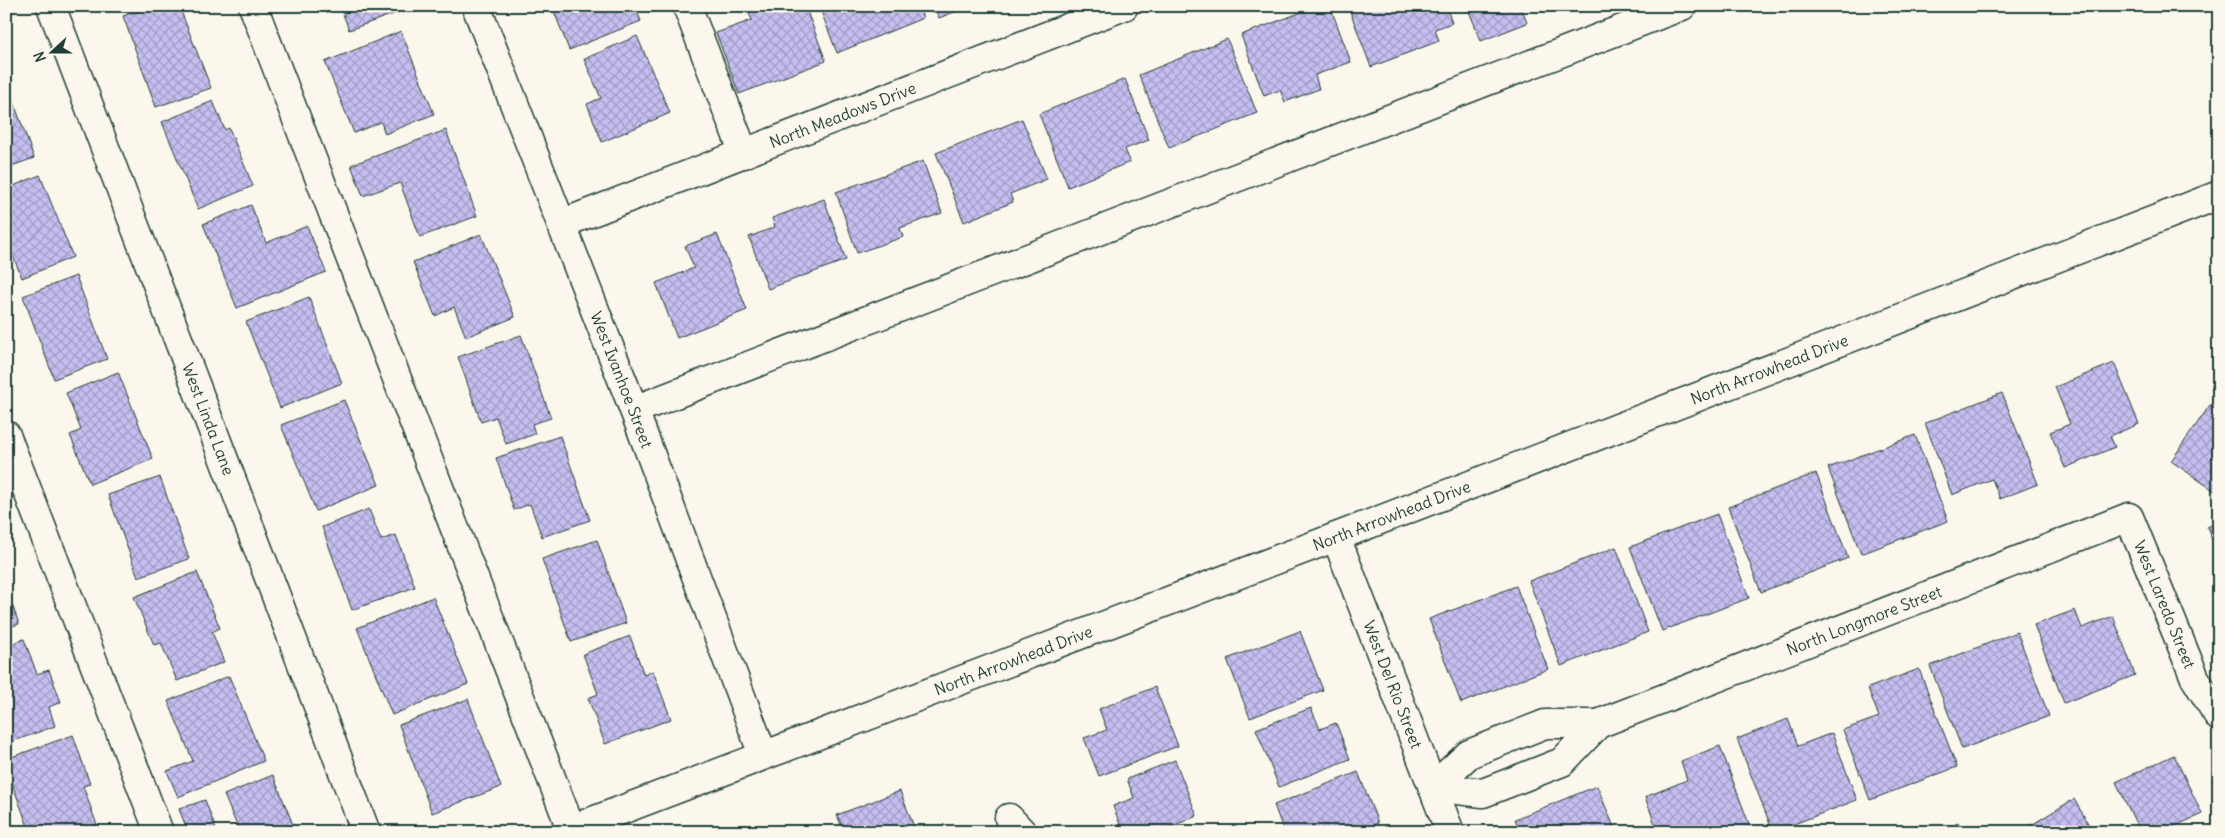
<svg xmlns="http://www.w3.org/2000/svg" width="2225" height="838" viewBox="0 0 2225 838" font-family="Delius,sans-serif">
<defs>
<pattern id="building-cross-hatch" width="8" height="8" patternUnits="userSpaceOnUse" patternTransform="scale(1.25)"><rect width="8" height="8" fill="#c6bef0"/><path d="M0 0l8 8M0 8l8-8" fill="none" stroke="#a09cc3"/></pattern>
</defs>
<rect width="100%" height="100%" fill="#fbf7ec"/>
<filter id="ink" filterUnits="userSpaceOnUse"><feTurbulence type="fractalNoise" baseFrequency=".02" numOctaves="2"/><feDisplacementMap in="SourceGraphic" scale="10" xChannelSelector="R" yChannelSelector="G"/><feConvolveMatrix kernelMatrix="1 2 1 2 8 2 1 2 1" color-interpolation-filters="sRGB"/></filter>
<g filter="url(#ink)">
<g fill="url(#building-cross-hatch)" stroke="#1f3d34">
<path d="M151,6H179L211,88L156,107L123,16Z"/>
<path d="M340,6H397L399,12L349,30Z"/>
<path d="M552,6H635L641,21L569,50Z"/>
<path d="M762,6H805L826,61L739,94L716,33L752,20L748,11Z"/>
<path d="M819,6H918L923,18L837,53Z"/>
<path d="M934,6H969L939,18Z"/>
<path d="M1318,6H1330L1351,62L1315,75L1319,89L1285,102L1280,90L1264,96L1241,35Z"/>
<path d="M1348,6H1446L1452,23L1435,29L1439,41L1371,67Z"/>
<path d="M1467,6H1521L1527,23L1481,41Z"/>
<path d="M401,31L434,114L385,134L381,122L354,133L325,62Z"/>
<path d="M637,36L670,113L602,142L587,104L601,98L584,59Z"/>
<path d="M1227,39L1257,113L1169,148L1139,75Z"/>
<path d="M1125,79L1149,140L1125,149L1130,162L1068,187L1039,114Z"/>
<path d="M6,81L34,158L6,168Z"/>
<path d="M213,101L225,130L229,128L253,186L198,209L162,122Z"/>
<path d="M1022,119L1047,179L1010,194L1013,202L964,222L936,153Z"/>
<path d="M446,130L477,216L420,237L400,183L363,196L351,165Z"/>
<path d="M923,161L942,213L900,228L903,237L857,253L836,192Z"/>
<path d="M40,175L73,257L22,278L6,239V189Z"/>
<path d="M824,199L846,260L768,289L749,237L775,227L772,218Z"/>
<path d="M251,205L266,243L307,226L326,272L237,308L203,224Z"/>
<path d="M481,234L515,317L466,337L454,307L435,316L413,262Z"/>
<path d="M717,234L747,310L677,338L656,283L694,268L685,246Z"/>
<path d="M76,276L107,359L54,379L23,296Z"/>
<path d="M309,297L342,383L280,408L246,322Z"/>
<path d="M521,335L551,418L532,424L535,434L506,444L496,417L481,422L458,357Z"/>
<path d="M2114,363L2139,424L2110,436L2115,447L2065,468L2050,432L2070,424L2055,387Z"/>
<path d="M118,372L153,459L90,484L70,435L81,430L66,393Z"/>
<path d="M2002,393L2038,484L2000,499L1992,479L1952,495L1925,423Z"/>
<path d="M344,400L379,485L316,511L281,425Z"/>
<path d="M2210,405L2219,411V494L2171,461Z"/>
<path d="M1915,435L1948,521L1861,554L1828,468Z"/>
<path d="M560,436L590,520L542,537L530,504L514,510L496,458Z"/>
<path d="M1816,473L1848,558L1761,592L1728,507Z"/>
<path d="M160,477L189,559L138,577L108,495Z"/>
<path d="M369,509L381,540L396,535L415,587L352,610L322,527Z"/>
<path d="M1717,514L1749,598L1662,631L1630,547Z"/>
<path d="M2219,522V556L2207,527Z"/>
<path d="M597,540L626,623L571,642L542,559Z"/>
<path d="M1616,547L1648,632L1561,666L1529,581Z"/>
<path d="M197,572L220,628L212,632L224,662L177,681L161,643L154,645L134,597Z"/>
<path d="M1516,586L1548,669L1461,703L1429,619Z"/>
<path d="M6,587L19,624L6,628Z"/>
<path d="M433,597L468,684L392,715L357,628Z"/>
<path d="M2075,610L2082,628L2113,616L2135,675L2064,703L2034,625Z"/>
<path d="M1300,631L1323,690L1250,718L1227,659Z"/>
<path d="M2017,632L2049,716L1962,749L1930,666Z"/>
<path d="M630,636L644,675L653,671L671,719L605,744L588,698L598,694L583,654Z"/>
<path d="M24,639L37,674L49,670L61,702L49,707L55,726L6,744V646Z"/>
<path d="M1919,669L1957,767L1870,800L1843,730L1879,717L1868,688Z"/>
<path d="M229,676L264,761L178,797L167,771L193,761L168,701Z"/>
<path d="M1155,687L1178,746L1099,776L1084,738L1107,730L1099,709Z"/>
<path d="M468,699L501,787L432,813L399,725Z"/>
<path d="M1311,708L1320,729L1336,723L1350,759L1279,787L1256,729Z"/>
<path d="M1788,719L1798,746L1832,733L1857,800L1773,832L1737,739Z"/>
<path d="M73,735L90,784L83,786L97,825L78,832H30L6,767V759Z"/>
<path d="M1720,746L1752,832H1658L1645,797L1687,780L1681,761Z"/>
<path d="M2174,755L2202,814L2173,827L2175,832H2135L2139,830L2116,782Z"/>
<path d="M1175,760L1197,816L1158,832H1123L1113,806L1134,798L1127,779Z"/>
<path d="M1358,772L1378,823L1356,832H1284L1274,805Z"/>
<path d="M273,775L296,832H228L238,828L224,795Z"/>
<path d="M1597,786L1616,832H1520L1515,819Z"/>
<path d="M900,791L916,832H844L837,815Z"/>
<path d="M2074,799L2093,832H2020Z"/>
<path d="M205,800L217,832H188L179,809Z"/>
<path d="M1958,822L1966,832H1946Z"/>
</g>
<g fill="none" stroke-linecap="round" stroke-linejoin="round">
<g stroke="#1f3d34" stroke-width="31">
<g id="minor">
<path id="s1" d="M51,6L366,832"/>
<path d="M253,6L571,829"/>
<path id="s2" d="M476,6L634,410L763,755"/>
<path d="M687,6L744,154"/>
<path id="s3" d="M561,224L1124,6"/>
<path d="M634,410L1682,6"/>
<path d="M6,435L159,832"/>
<path id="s4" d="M1336,537L1450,832"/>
<path id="s5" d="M1433,787L1469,754L1545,724H1598L2129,517L2195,678L2219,717"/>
<path d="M1433,787L1483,793L1562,762L1598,724"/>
<path d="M1009,818L1022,832"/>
<path id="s6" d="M564,832L1336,537L2219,195"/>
</g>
</g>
<use href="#minor" stroke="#fbf7ec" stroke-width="28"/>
</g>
</g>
<g text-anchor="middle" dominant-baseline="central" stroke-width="5" stroke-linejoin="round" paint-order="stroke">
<g font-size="16" fill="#1f3d34" stroke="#fbf7ec">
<text stroke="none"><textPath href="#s3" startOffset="302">North Meadows Drive</textPath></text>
<text stroke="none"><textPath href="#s6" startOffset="1291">North Arrowhead Drive</textPath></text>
<text stroke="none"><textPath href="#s2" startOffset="401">West Ivanhoe Street</textPath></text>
<text stroke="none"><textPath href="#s1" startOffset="442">West Linda Lane</textPath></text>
<text stroke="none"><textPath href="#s6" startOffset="886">North Arrowhead Drive</textPath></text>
<text stroke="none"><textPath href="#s5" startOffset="848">West Laredo Street</textPath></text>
<text stroke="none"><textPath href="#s5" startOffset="469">North Longmore Street</textPath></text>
<text stroke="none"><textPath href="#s6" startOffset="481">North Arrowhead Drive</textPath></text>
<text stroke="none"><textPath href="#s4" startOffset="158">West Del Rio Street</textPath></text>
</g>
</g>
<rect width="2225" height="838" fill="none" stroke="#fbf7ec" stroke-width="25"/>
<rect x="12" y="12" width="2200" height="813" fill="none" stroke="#1f3d34" stroke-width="2" filter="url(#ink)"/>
<g transform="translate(52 52) rotate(249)" stroke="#fbf7ec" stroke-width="4" paint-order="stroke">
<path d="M0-4L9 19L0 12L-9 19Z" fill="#1f3d34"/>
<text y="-8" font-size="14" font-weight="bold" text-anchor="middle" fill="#1f3d34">N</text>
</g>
</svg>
